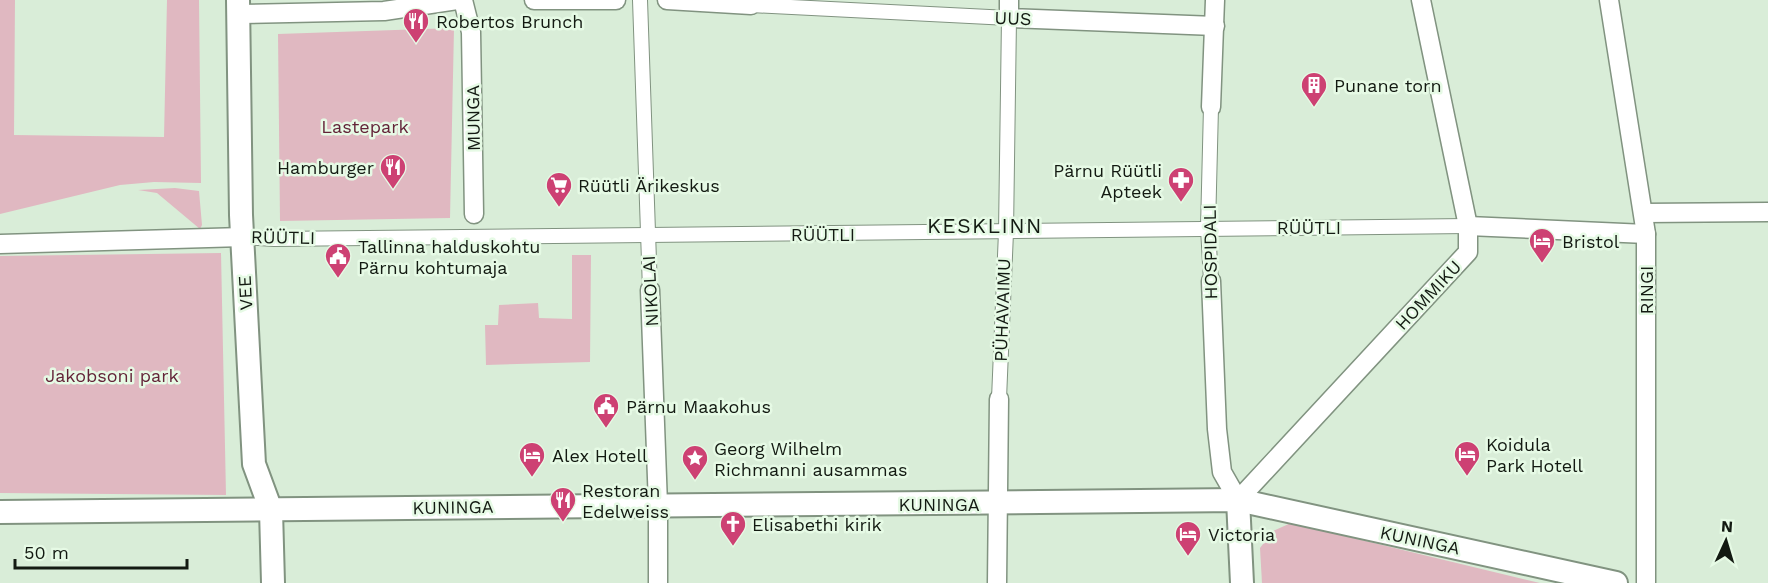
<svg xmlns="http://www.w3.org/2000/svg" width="1768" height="583" viewBox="0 0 1768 583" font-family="'Work Sans',sans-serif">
<rect width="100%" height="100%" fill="#d9edd8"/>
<g fill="#e0b8c1">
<path d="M0,0H15L14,135L164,137L167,0H199L201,183L154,182L120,185L0,214Z"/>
<path d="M454,28L450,218L280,221L278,34Z"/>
<path d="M175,188L199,191L202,225L200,229L157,193L138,190Z"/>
<path d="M221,253L226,495L0,493V256Z"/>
<path d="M572,255H591L590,362L486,365L485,325H498L499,305L538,303L539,318L572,319Z"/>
<path d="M1291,523L1540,583H1262L1260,548L1273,531Z"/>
</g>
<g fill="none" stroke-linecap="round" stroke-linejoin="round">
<g stroke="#819380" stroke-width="16">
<g id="pedestrian">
<path d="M640,0L650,290"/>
<path d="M751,5L1009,18L1006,232L999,399"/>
<path d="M243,237L274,239L1468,226"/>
<path d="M1211,281L1208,228L1211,107"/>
</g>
</g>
<g stroke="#819380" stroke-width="21">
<g id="minor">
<path d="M463,0L471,32L474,214"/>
<path d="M534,0H616"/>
<path d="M667,0L751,5"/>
<path d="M1009,0V18L1215,26"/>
<path d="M1609,0L1646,234V583"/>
<path d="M238,14L384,11L457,0"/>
<path d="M1211,107L1215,0"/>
<path d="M1644,213L1768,212"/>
<path d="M1468,226L1646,234"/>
<path d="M0,244L243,237"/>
<path d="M1211,281L1217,429L1222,472L1238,500L1468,252V226L1421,0"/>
<path d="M650,290L658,505V583"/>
<path d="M997,583L999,399"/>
</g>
</g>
<g stroke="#819380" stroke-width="26">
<g id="tertiary">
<path d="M238,0L241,215L254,464L271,510L273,583"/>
<path d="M1238,500L1242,583"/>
<path d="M0,512L1238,500L1616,583"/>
</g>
</g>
<use href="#pedestrian" stroke="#fff" stroke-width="14"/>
<use href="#minor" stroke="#fff" stroke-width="18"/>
<use href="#tertiary" stroke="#fff" stroke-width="22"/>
</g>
<defs>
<g id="restaurant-pin" transform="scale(1.35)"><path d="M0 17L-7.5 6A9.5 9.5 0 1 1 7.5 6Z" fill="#cd4173" stroke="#e6fae5"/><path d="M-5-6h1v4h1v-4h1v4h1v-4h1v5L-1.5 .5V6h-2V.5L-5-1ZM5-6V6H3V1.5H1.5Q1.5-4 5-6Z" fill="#fff"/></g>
<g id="building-pin" transform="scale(1.35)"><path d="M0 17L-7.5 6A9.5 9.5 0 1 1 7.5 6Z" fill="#cd4173" stroke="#e6fae5"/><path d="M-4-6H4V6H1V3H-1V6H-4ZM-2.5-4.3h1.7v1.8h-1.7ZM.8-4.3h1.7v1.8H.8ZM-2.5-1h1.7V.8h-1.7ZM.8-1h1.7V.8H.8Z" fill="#fff"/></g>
<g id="pharmacy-pin" transform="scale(1.35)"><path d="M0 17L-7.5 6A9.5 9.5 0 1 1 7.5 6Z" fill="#cd4173" stroke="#e6fae5"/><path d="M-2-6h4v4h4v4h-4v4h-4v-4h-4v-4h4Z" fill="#fff"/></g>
<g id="supermarket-pin" transform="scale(1.35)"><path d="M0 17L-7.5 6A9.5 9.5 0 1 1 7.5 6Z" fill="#cd4173" stroke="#e6fae5"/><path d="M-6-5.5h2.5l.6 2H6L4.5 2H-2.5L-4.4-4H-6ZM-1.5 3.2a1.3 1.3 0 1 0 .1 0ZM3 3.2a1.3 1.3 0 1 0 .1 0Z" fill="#fff"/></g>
<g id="hotel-pin" transform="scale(1.35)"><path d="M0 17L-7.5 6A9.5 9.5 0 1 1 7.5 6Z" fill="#cd4173" stroke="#e6fae5"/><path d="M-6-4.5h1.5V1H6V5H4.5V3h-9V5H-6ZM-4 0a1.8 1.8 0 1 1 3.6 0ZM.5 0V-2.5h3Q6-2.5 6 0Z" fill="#fff"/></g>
<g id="civic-pin" transform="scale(1.35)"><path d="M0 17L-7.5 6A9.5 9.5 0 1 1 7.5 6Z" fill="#cd4173" stroke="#e6fae5"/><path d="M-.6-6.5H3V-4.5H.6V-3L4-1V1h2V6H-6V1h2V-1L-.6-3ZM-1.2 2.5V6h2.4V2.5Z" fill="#fff"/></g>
<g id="sight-pin" transform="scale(1.35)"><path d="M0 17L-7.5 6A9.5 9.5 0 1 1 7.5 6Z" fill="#cd4173" stroke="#e6fae5"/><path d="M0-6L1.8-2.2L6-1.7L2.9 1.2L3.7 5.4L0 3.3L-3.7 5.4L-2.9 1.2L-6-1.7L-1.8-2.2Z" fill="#fff"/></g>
<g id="church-pin" transform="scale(1.35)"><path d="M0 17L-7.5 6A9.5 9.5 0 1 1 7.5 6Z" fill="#cd4173" stroke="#e6fae5"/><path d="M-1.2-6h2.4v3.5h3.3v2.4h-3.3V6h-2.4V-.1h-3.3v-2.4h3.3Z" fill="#fff"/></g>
</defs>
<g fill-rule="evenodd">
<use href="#restaurant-pin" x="416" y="21"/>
<use href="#building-pin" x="1314" y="85"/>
<use href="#restaurant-pin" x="393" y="167"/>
<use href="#pharmacy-pin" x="1181" y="180"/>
<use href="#supermarket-pin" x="559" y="185"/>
<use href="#hotel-pin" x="1542" y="241"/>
<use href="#civic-pin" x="338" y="256"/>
<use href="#civic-pin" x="606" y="406"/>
<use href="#hotel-pin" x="1467" y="454"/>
<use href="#hotel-pin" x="532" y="455"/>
<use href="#sight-pin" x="695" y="458"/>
<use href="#restaurant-pin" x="563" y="500"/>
<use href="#church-pin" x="733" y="524"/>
<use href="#hotel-pin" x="1188" y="534"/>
</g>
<g text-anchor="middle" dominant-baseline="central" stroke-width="5" stroke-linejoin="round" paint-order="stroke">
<g font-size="18" fill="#131a12" stroke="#e6fae5">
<text transform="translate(1013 18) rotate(2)">UUS</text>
<text transform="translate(473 118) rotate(-91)">MUNGA</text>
<text x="1309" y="227">RÜÜTLI</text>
<text x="823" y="234">RÜÜTLI</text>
<text transform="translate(283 237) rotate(1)">RÜÜTLI</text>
<text transform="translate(1210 252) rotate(-91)">HOSPIDALI</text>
<text transform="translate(1646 290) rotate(-90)">RINGI</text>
<text transform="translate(650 291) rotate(-93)">NIKOLAI</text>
<text transform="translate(245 293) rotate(-93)">VEE</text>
<text transform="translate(1428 295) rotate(-47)">HOMMIKU</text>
<text transform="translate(1002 310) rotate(-88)">PÜHAVAIMU</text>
<text x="939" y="504">KUNINGA</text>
<text transform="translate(453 507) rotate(-1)">KUNINGA</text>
<text transform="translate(1420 540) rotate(12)">KUNINGA</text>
</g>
<g font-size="18" fill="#131a12" stroke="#e6fae5" text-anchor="start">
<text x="436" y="21">Robertos Brunch</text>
<text x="1334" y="85">Punane torn</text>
<text x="374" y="167" text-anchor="end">Hamburger</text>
<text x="1162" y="170" text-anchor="end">Pärnu Rüütli<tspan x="1162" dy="21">Apteek</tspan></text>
<text x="578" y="185">Rüütli Ärikeskus</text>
<text x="1562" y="241">Bristol</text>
<text x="358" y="246">Tallinna halduskohtu<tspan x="358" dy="21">Pärnu kohtumaja</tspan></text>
<text x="626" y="406">Pärnu Maakohus</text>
<text x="1486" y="444">Koidula<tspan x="1486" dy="21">Park Hotell</tspan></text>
<text x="714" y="448">Georg Wilhelm<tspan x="714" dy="21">Richmanni ausammas</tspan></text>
<text x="552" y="455">Alex Hotell</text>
<text x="582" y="490">Restoran<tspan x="582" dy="21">Edelweiss</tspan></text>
<text x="752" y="524">Elisabethi kirik</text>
<text x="1208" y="534">Victoria</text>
</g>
<g font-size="18" fill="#632338" stroke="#e6fae5">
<text x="365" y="126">Lastepark</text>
<text x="112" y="375">Jakobsoni park</text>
</g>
<g font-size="21" letter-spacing="1.5" fill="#131a12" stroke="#e6fae5">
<text x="985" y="225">KESKLINN</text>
</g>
</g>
<g transform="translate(1726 541) rotate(4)" stroke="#e6fae5" stroke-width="4.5" paint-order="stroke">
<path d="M0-4.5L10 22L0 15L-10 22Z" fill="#131a12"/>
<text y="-9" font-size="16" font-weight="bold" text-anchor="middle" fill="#131a12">N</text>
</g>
<path d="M15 559v9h172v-9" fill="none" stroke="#131a12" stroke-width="3"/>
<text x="24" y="559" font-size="18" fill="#131a12" stroke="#e6fae5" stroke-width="4.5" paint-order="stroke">50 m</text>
</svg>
